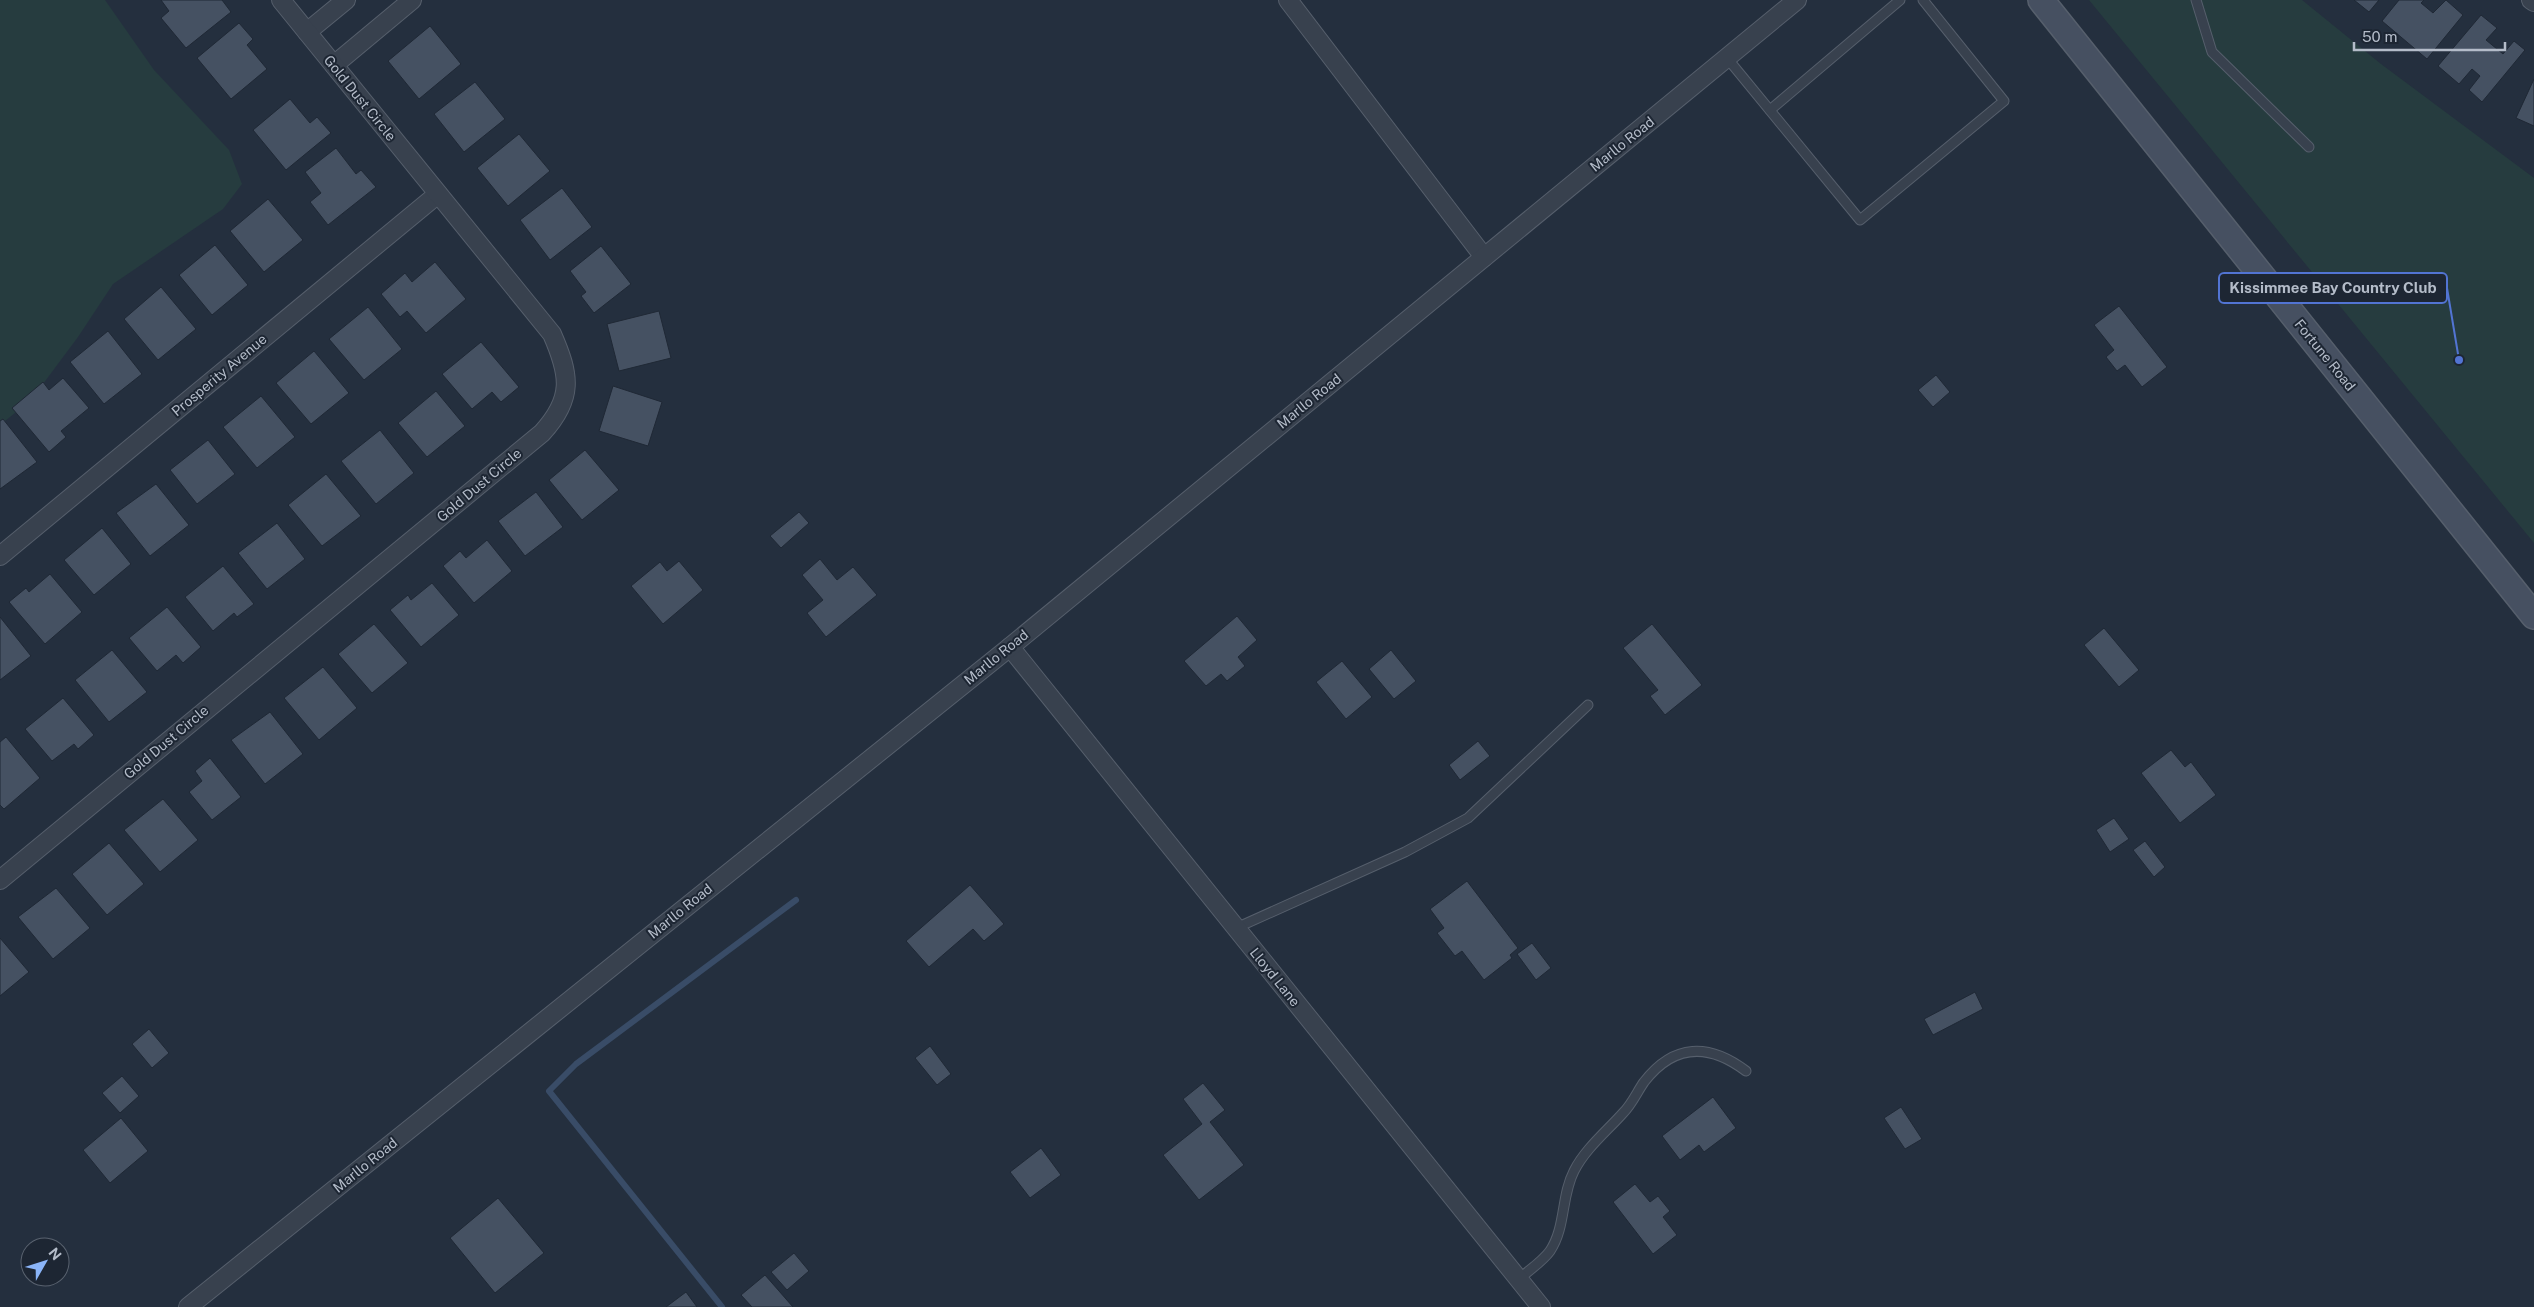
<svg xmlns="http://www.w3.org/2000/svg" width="2534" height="1307" viewBox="0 0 2534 1307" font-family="'Public Sans',sans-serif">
<rect width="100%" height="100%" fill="#242f3e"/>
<g fill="#263c3f">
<path d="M0,0H105L154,70L229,150L242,184L223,209L113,284L78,337L31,400L0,425Z"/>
<path d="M2089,0H2302L2381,64L2534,178V543Z"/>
</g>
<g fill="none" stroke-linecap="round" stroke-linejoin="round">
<path stroke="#394c67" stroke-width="6" d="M722,1307L549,1091L576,1064L796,900"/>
</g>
<g fill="#455162" stroke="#1f2835">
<path d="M161,0H222L231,12L186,48L161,18L169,11Z"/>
<path d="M2354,0H2379L2369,12Z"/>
<path d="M2399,0H2424L2421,3L2433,13L2446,0L2463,15L2427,59L2382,21Z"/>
<path d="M2481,15L2497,28L2486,40L2503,54L2514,41L2525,50L2482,102L2469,90L2480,76L2472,69L2459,84L2438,66Z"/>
<path d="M239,23L253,39L247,45L267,69L231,99L197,58Z"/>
<path d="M430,26L461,64L419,99L388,61Z"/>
<path d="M2534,79V126L2516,118Z"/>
<path d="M475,82L505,119L464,152L434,114Z"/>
<path d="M290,99L310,123L317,117L331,133L286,170L253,130Z"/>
<path d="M519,134L550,171L508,206L477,168Z"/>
<path d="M336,148L356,174L361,170L376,187L328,225L310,202L321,193L305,172Z"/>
<path d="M562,188L592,227L550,260L520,220Z"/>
<path d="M268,199L303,240L264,272L230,231Z"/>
<path d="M215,245L248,285L212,315L179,275Z"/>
<path d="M601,246L631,284L594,313L581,296L586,292L570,271Z"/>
<path d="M435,262L466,299L426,333L407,311L400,317L381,294L405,273L412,282Z"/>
<path d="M161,287L196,329L158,360L124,319Z"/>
<path d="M2119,306L2167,367L2142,387L2125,365L2117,371L2106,357L2114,350L2094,325Z"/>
<path d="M368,307L402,349L364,380L329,339Z"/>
<path d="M659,311L671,358L619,371L607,324Z"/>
<path d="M108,331L142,374L104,404L70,362Z"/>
<path d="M481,342L519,387L501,402L492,392L472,409L442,374Z"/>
<path d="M314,351L349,393L311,424L276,383Z"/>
<path d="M1936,375L1950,392L1933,407L1918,390Z"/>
<path d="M63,378L89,408L61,431L66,437L49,452L12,408L43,382L49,390Z"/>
<path d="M613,386L662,402L648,446L599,431Z"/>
<path d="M436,391L465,426L427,457L398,423Z"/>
<path d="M261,396L295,437L257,468L223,427Z"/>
<path d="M3,419L37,462L0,489V421Z"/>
<path d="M380,430L414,473L376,504L341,461Z"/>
<path d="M208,440L235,474L197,504L170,470Z"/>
<path d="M585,450L619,490L582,520L549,480Z"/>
<path d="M326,474L361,516L322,546L288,505Z"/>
<path d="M156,484L189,525L150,556L116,513Z"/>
<path d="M536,492L563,527L525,556L498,521Z"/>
<path d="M799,512L809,523L781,548L770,536Z"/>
<path d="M277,523L305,559L267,589L238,553Z"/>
<path d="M102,528L131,564L94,595L64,560Z"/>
<path d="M487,540L512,571L474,603L443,566L460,551L466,558Z"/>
<path d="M820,559L837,580L853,567L877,595L826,637L807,613L823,600L802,575Z"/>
<path d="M679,561L703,590L663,624L631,586L660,562L667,571Z"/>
<path d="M223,566L254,604L237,617L234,613L213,631L185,597Z"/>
<path d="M50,574L82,612L45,644L9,602L26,588L29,592Z"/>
<path d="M432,583L459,615L421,647L390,610L408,595L411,600Z"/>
<path d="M167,607L201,647L183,663L176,655L157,671L129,638Z"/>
<path d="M1237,616L1257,640L1238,657L1245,666L1227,681L1221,674L1206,686L1184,661Z"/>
<path d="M0,617L31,656L0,680Z"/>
<path d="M374,624L408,663L372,693L338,654Z"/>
<path d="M1652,624L1702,685L1665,715L1650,696L1658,690L1623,648Z"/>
<path d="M2104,628L2139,670L2119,687L2084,645Z"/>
<path d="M112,650L147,692L109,722L75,680Z"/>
<path d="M1391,650L1416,681L1394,699L1369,669Z"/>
<path d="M1342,661L1372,697L1346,719L1316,682Z"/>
<path d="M323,667L357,708L319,740L284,698Z"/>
<path d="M63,698L94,735L78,749L74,744L52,761L25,729Z"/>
<path d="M270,712L303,754L265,784L231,740Z"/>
<path d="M6,737L40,778L4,809L0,805V742Z"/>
<path d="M1478,741L1490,756L1460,780L1449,765Z"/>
<path d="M2171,750L2185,767L2191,762L2216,795L2180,823L2141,773Z"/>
<path d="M210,758L241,797L212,820L189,792L202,781L195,771Z"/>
<path d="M163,799L198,840L160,872L124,830Z"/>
<path d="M2114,818L2129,839L2110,852L2096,830Z"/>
<path d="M2145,841L2165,867L2154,877L2133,850Z"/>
<path d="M109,843L144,884L107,915L72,874Z"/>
<path d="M1467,881L1518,948L1510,955L1512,958L1484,980L1462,951L1455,956L1437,933L1444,928L1430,909Z"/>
<path d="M970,885L1004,924L984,941L973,929L929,967L906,941Z"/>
<path d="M56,888L90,928L53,959L18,917Z"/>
<path d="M0,938L29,972L0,996Z"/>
<path d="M1532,943L1551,968L1536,980L1517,954Z"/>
<path d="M1975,992L1983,1009L1933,1035L1924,1019Z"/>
<path d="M149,1029L169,1053L152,1068L132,1044Z"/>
<path d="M930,1046L951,1074L937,1085L915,1058Z"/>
<path d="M122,1076L139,1096L120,1113L102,1093Z"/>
<path d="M1203,1083L1225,1110L1210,1122L1244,1165L1199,1200L1163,1155L1202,1124L1183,1099Z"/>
<path d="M1713,1097L1736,1128L1704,1152L1699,1145L1680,1160L1662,1136Z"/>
<path d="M1901,1107L1922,1139L1905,1149L1884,1118Z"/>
<path d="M121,1118L148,1151L110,1183L83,1150Z"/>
<path d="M1041,1148L1061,1175L1030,1198L1010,1172Z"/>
<path d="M1635,1184L1650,1202L1658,1196L1670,1211L1663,1217L1677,1235L1653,1254L1613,1202Z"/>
<path d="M498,1198L544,1253L495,1293L450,1238Z"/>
<path d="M794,1253L809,1271L787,1290L771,1272Z"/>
<path d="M765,1275L793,1307H752L741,1295Z"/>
<path d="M686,1292L697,1307H666Z"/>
</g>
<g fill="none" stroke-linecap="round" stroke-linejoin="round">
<g stroke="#565f6c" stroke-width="11">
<g id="lane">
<path d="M2196,0L2212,52L2309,147"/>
<path d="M1727,58L1860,220L2004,101L1923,0"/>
<path d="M1770,110L1900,0"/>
<path d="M1236,928L1405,852L1468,818L1588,705"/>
<path d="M1519,1279C1529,1270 1542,1262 1550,1251C1566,1227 1561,1196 1574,1171C1585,1149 1606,1132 1623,1113C1632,1104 1637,1092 1644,1082C1674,1043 1709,1043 1746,1071"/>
</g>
</g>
<g stroke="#565f6c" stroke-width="20">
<g id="street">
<path d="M1288,0L1484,257"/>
<path d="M2531,0L2534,2"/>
<path d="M307,32L346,0"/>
<path d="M334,65L412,0"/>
<path d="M0,556L438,194"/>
<path d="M1010,647L1541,1307"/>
<path d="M0,880L542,433C574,398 570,375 552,334L281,0"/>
<path d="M188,1307L1010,647L1797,0"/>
</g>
</g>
<g stroke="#565f6c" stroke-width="28">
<path id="secondary" d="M2041,0L2534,616"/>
</g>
<use href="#lane" stroke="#38414e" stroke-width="9"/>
<use href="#street" stroke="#38414e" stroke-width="18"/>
<use href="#secondary" stroke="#465061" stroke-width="25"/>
</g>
<g text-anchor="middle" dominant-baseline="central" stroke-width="4" stroke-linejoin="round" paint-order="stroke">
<g font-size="14" fill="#b4bcc9" stroke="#1d2633">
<text transform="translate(360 98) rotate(51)">Gold Dust Circle</text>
<text transform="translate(1622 144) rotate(-39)">Marllo Road</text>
<text transform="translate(2325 355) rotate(51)">Fortune Road</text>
<text transform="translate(219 375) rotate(-40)">Prosperity Avenue</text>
<text transform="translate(1309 401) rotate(-39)">Marllo Road</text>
<text transform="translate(479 485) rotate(-40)">Gold Dust Circle</text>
<text transform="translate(996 657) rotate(-39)">Marllo Road</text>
<text transform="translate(166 742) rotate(-40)">Gold Dust Circle</text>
<text transform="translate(680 911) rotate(-39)">Marllo Road</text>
<text transform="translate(1275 977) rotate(51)">Lloyd Lane</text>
<text transform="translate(365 1165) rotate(-39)">Marllo Road</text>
</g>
</g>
<path fill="none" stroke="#5274d3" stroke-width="2" d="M2459 360L2447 288"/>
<circle fill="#5274d3" stroke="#1d2633" stroke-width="2" cx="2459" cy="360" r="5"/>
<rect fill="#1d2633" stroke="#5274d3" stroke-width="2" x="2219" y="273" width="228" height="30" rx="5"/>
<g font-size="15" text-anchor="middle" font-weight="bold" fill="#b4bcc9">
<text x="2333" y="293">Kissimmee Bay Country Club</text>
</g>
<g transform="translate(45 1262) rotate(51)"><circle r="24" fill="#1d2633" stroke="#59626f"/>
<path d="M0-4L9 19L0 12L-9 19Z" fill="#8ab4f8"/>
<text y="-8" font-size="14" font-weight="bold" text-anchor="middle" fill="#b4bcc9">N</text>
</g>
<path d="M2354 42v8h151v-8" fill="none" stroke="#b4bcc9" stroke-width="2.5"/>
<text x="2362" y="42" font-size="15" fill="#b4bcc9" stroke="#1d2633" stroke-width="4" paint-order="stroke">50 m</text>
</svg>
